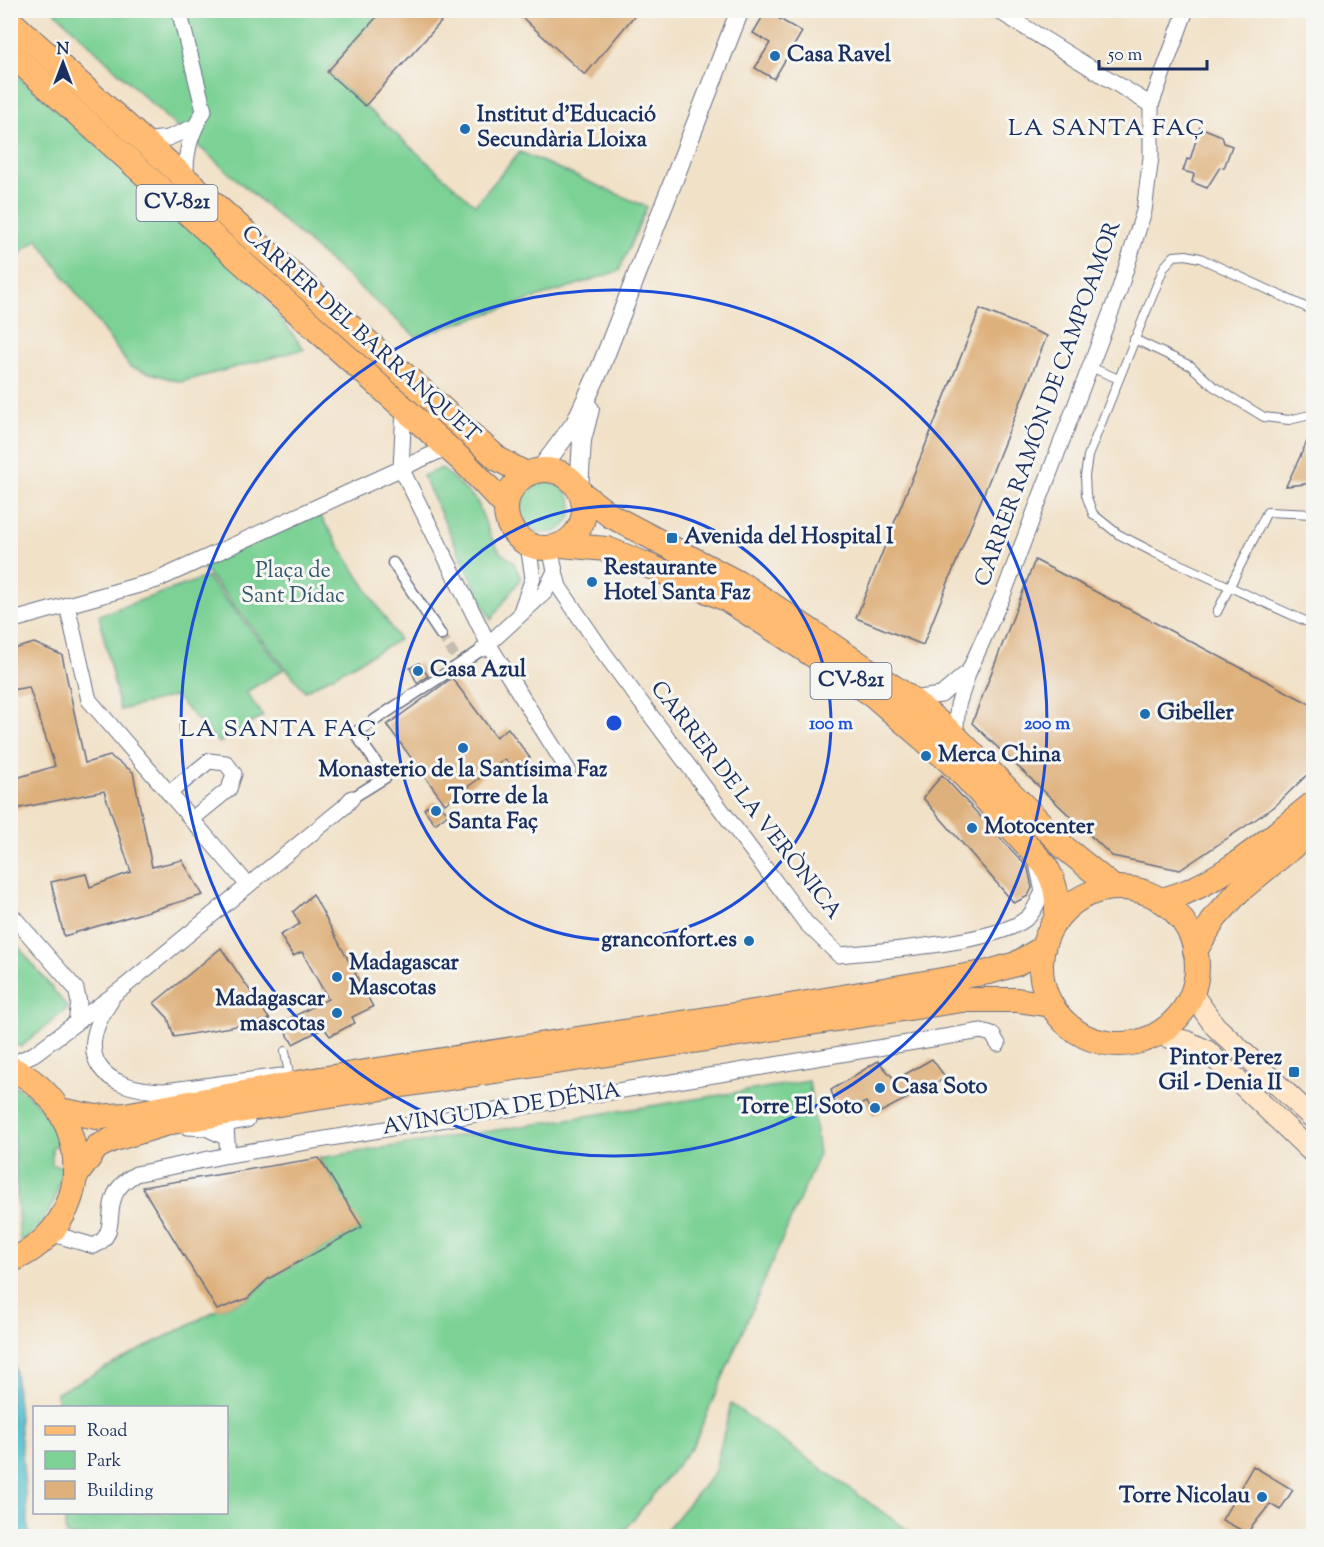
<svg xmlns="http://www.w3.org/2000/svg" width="1324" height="1547" viewBox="0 0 1324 1547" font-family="'Sorts Mill Goudy',serif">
<rect width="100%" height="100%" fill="#f6f6f2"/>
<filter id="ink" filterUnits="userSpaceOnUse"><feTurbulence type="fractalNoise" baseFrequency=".0167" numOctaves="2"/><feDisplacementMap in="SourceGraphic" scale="12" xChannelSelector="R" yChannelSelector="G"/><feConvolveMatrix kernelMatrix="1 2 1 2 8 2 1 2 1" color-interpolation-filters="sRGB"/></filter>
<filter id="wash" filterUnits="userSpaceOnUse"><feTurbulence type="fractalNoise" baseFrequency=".008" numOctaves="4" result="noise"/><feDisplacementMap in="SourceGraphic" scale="24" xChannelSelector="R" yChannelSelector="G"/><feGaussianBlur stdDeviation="1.35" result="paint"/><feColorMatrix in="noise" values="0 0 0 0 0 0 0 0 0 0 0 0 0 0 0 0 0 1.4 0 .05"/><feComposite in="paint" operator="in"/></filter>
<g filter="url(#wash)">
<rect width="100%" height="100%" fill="#f1e1c7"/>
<g fill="#7cd195" stroke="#4c807a" stroke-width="1.5">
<path d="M54,11H383L327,72L475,205L520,152L647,207L619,271L416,337L171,122Z"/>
<path d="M11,70L253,282L304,349L181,382L130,367L37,239L11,261Z"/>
<path d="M442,468L477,501L490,535L500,552L513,562L521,578L491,620L423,476Z"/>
<circle cx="547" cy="508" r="25"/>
<path d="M315,508L399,640L305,691L199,563Z"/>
<path d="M207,577L284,669L246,692L263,716L219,743L175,696L120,710L99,615Z"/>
<path d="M10,936L68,1008L21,1047L11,1042Z"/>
<path d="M809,1081L819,1154L694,1444L620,1536H66L64,1513L226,1512V1408L58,1407L57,1393L217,1310L248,1298L268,1279L361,1227L319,1158Z"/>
<path d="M10,1083C36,1096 51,1118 60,1145L52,1147V1165L62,1166C59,1198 47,1225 20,1243Z"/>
<path d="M731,1404L916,1536H661L714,1473Z"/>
</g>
<path fill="#53c0cb" stroke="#377894" stroke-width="1.5" d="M10,1311L11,1325L29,1536H11Z"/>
<g id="blocks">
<g fill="#deb07b">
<path d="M383,10H428L441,22L365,106L327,72Z"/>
<path d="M514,10H639L585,75Z"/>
<path d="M766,11L802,32L774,79L755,68L770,43L753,33Z"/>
<path d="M1200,127L1222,136L1224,143L1232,146L1224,168L1220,167L1207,188L1192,182L1194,174L1183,171L1187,159L1190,160Z"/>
<path d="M980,309L1047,336L923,645L856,618Z"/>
<path d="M1314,427V483L1286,486Z"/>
<path d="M1035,560L1314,706V768L1274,807L1180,870L1112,856L972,723Z"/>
<path d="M34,643L62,655L85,763L110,756L133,772L152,867L182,860L203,895L64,936L51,882L86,874L90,887L131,872L104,791L10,810V780L55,766L29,687L10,690V650Z"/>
<path d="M419,663L428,676L417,683L410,668Z"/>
<path d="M452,678L496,737L508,728L530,758L513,770L505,759L445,804L387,725Z"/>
<path d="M942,775L1028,868L1032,888L1028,896L1014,903L923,798Z"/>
<path d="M434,801L449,813L435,824L424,809Z"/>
<path d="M313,894L373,1007L352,1017L355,1023L330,1036L324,1028L293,1044L281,1023L328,999L302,952L293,956L280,935L300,924L293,912Z"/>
<path d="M221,948L270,1020L174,1037L168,1018L154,1003Z"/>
<path d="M932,1059L946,1078L873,1116L866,1102L839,1116L831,1090L878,1061L895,1080Z"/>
<path d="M319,1158L362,1227L268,1279L248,1298L217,1310L142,1187Z"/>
<path d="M1253,1466L1293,1490L1280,1510L1270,1504L1247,1533L1222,1520Z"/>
</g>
</g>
</g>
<g filter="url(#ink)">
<use href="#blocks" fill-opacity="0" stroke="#666d83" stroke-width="1.5"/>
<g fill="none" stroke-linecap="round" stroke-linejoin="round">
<path stroke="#c6bdb2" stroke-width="10" stroke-dasharray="10 5" stroke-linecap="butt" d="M441,635L455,656"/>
<g stroke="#666d83" stroke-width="10">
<g id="service">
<path d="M1134,339L1191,366L1213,386L1264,417L1289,420L1314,414"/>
<path d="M1090,367L1119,379L1088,456L1085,476L1086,495L1093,514L1118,534L1155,553L1314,625"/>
<path d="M1119,379L1164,267L1174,256L1186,255L1200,258L1314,311"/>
<path d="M1217,612L1267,512L1314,514"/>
<path d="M285,1051L289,1075"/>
</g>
</g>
<g stroke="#666d83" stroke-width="13">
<g id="pedestrian">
<path d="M393,563L441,635"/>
<path d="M352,798L386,777L355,733L483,649"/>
</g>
</g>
<g stroke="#666d83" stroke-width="17">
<g id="minor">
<path d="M179,10L204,111C190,134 185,153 186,180"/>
<path d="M997,10L1151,105"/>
<path d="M143,141L168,138L194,127"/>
<path d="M404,408L401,468L489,645L568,770"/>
<path d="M555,571L559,587L604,653L806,923L839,955C878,951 1004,943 1029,916C1035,910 1039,899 1043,892L1038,868"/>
<path d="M67,605L89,700L248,885"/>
<path d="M521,611L533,578L528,545"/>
<path d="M10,621L157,580L448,447"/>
<path d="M483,649L545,592L555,571L550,548"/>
<path d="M911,699L941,695L969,671"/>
<path d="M955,736L958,705L969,671L1003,595L1119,291L1144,211L1151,157V105L1186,10"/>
<path d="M169,793L209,761L226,763L234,774L229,789L191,820"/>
<path d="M10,913L76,989L79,1003L76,1022"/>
<path d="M111,1001C72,1057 102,1090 164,1091L281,1076"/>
<path d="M10,1065L34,1054L124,987L344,807L352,798"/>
<path d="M187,1127L206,1128L225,1137"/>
<path d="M228,1155L226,1128L231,1123L247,1120"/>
<path d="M53,1229L60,1236L94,1246C126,1231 93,1197 136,1174L228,1155L981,1031L992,1034L998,1044"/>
</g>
</g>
<g stroke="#666d83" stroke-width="20">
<g id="tertiary">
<path d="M540,470L575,423L600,369L740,10"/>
<path d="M579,489L582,440L590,409"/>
</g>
</g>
<g stroke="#666d83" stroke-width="23">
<g id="secondary">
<path d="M1192,994L1215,1026L1314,1119"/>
<path d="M1156,1034L1188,1042L1207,1051L1314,1154"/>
</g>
</g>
<g stroke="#666d83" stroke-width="26">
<g id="primary">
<path d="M10,21L498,459L526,474"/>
<path d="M10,53L467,465L505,505"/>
<circle cx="545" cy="509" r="39"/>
<path d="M581,493L611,516L744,586L911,699L955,736L1066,849L1114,888"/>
<path d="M561,545L607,549L642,563L726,599L781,634L873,695L958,769L1045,865C1056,884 1059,898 1056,920"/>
<circle cx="1119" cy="966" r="78"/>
<path d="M1160,900C1215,889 1271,837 1314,803"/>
<path d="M1195,951L1215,918L1239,891L1314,829"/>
<path d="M10,1068C95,1107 99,1224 10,1261"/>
<path d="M60,1110L96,1117L125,1115L320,1079L766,1010L989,972L1016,964L1043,948"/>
<path d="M75,1177L97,1147L111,1140L172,1122L297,1101L962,1000H1017L1051,1005"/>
</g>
</g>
<use href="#service" stroke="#fff" stroke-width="8"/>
<use href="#pedestrian" stroke="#fff" stroke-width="10"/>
<use href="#minor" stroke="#fff" stroke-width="15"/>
<use href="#tertiary" stroke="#fff" stroke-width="18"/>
<use href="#secondary" stroke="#ffe4c6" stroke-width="21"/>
<use href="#primary" stroke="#ffbb71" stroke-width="24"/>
</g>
</g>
<g fill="none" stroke="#1d4ed8" stroke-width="3">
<circle cx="614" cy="723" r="217"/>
<circle cx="614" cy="723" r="433"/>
</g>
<g fill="#1f6fb2" stroke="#f6f6f2" stroke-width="2">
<circle cx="775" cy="56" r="6"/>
<circle cx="465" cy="129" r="6"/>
<rect x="666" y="532" width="12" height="12" rx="3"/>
<circle cx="592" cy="582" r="6"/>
<circle cx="418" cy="671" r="6"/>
<circle cx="1145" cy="714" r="6"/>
<circle cx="463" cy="748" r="6"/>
<circle cx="926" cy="756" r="6"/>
<circle cx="436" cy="811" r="6"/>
<circle cx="972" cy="828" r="6"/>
<circle cx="749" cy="941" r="6"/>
<circle cx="337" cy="977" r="6"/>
<circle cx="337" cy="1013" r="6"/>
<rect x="1288" y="1066" width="12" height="12" rx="3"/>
<circle cx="880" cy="1088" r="6"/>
<circle cx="875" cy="1108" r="6"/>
<circle cx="1262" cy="1497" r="6"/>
</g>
<g text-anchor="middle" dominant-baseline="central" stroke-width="6" stroke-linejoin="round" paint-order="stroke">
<g fill="#f6f6f2" stroke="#5d6b8a" stroke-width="1.5">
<rect x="136.5" y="185" width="81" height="36" rx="4.5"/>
<rect x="810.5" y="663" width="81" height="36" rx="4.5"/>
</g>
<g font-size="21" font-weight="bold" fill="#1b2f5e">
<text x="177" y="203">CV-821</text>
<text x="851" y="681">CV-821</text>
</g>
<g font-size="22" font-weight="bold" fill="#1b2f5e" stroke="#f6f6f2" text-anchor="start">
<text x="787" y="56">Casa Ravel</text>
<text x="477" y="116">Institut d'Educació<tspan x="477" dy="25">Secundària Lloixa</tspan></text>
<text x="684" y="538">Avenida del Hospital I</text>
<text x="604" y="569">Restaurante<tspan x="604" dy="25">Hotel Santa Faz</tspan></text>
<text x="430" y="671">Casa Azul</text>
<text x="1157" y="714">Gibeller</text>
<text x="938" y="756">Merca China</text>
<text x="463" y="771" text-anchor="middle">Monasterio de la Santísima Faz</text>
<text x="448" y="798">Torre de la<tspan x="448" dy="25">Santa Faç</tspan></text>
<text x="984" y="828">Motocenter</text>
<text x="737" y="941" text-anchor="end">granconfort.es</text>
<text x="349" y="964">Madagascar<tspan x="349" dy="25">Mascotas</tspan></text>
<text x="325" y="1000" text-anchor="end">Madagascar<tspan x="325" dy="25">mascotas</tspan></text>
<text x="1282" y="1059" text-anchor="end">Pintor Perez<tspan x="1282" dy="25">Gil - Denia II</tspan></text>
<text x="892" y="1088">Casa Soto</text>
<text x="863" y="1108" text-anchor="end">Torre El Soto</text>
<text x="1250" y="1497" text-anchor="end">Torre Nicolau</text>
</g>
<g font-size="22" fill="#1b2f5e" stroke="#f6f6f2">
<text transform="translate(360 335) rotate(42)">CARRER DEL BARRANQUET</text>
<text transform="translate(1049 404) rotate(-70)">CARRER RAMÓN DE CAMPOAMOR</text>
<text transform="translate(745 801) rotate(52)">CARRER DE LA VERÒNICA</text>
<text transform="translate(502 1110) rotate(-9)">AVINGUDA DE DÉNIA</text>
</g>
<g font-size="22" fill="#33586c" stroke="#f6f6f2">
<text x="293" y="572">Plaça de<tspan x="293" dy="25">Sant Dídac</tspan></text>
</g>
<g font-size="24" letter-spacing="1.5" fill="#1b2f5e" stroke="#f6f6f2">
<text x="1107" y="129">LA SANTA FAÇ</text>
<text x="279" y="730">LA SANTA FAÇ</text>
</g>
</g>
<circle cx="614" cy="723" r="9" fill="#1d4ed8" stroke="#f6f6f2" stroke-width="3"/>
<g font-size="18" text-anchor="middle" font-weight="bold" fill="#1d4ed8" stroke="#f6f6f2" stroke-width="6" stroke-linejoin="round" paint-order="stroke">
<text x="831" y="729">100 m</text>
<text x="1047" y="729">200 m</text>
</g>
<rect width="1324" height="1547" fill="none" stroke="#f6f6f2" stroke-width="36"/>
<rect x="33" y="1406" width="195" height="108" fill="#f6f6f2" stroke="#9ea6b7" stroke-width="1.5"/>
<rect x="45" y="1426" width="30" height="9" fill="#ffbb71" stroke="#9ea6b7" stroke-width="1.5"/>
<text x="87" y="1436" font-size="18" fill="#1b2f5e">Road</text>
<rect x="45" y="1451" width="30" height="18" fill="#7cd195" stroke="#9ea6b7" stroke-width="1.5"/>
<text x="87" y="1466" font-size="18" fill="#1b2f5e">Park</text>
<rect x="45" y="1481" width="30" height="18" fill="#deb07b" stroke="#9ea6b7" stroke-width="1.5"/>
<text x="87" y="1496" font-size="18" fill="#1b2f5e">Building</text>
<g transform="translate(63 63)" stroke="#f6f6f2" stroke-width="4.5" paint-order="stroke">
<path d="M0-4.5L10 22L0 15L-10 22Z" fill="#1b2f5e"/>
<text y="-9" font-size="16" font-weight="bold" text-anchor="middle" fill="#1b2f5e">N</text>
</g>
<path d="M1099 60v9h108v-9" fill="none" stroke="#1b2f5e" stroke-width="3"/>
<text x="1108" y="60" font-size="18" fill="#1b2f5e" stroke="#f6f6f2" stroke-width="4.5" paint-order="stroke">50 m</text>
</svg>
